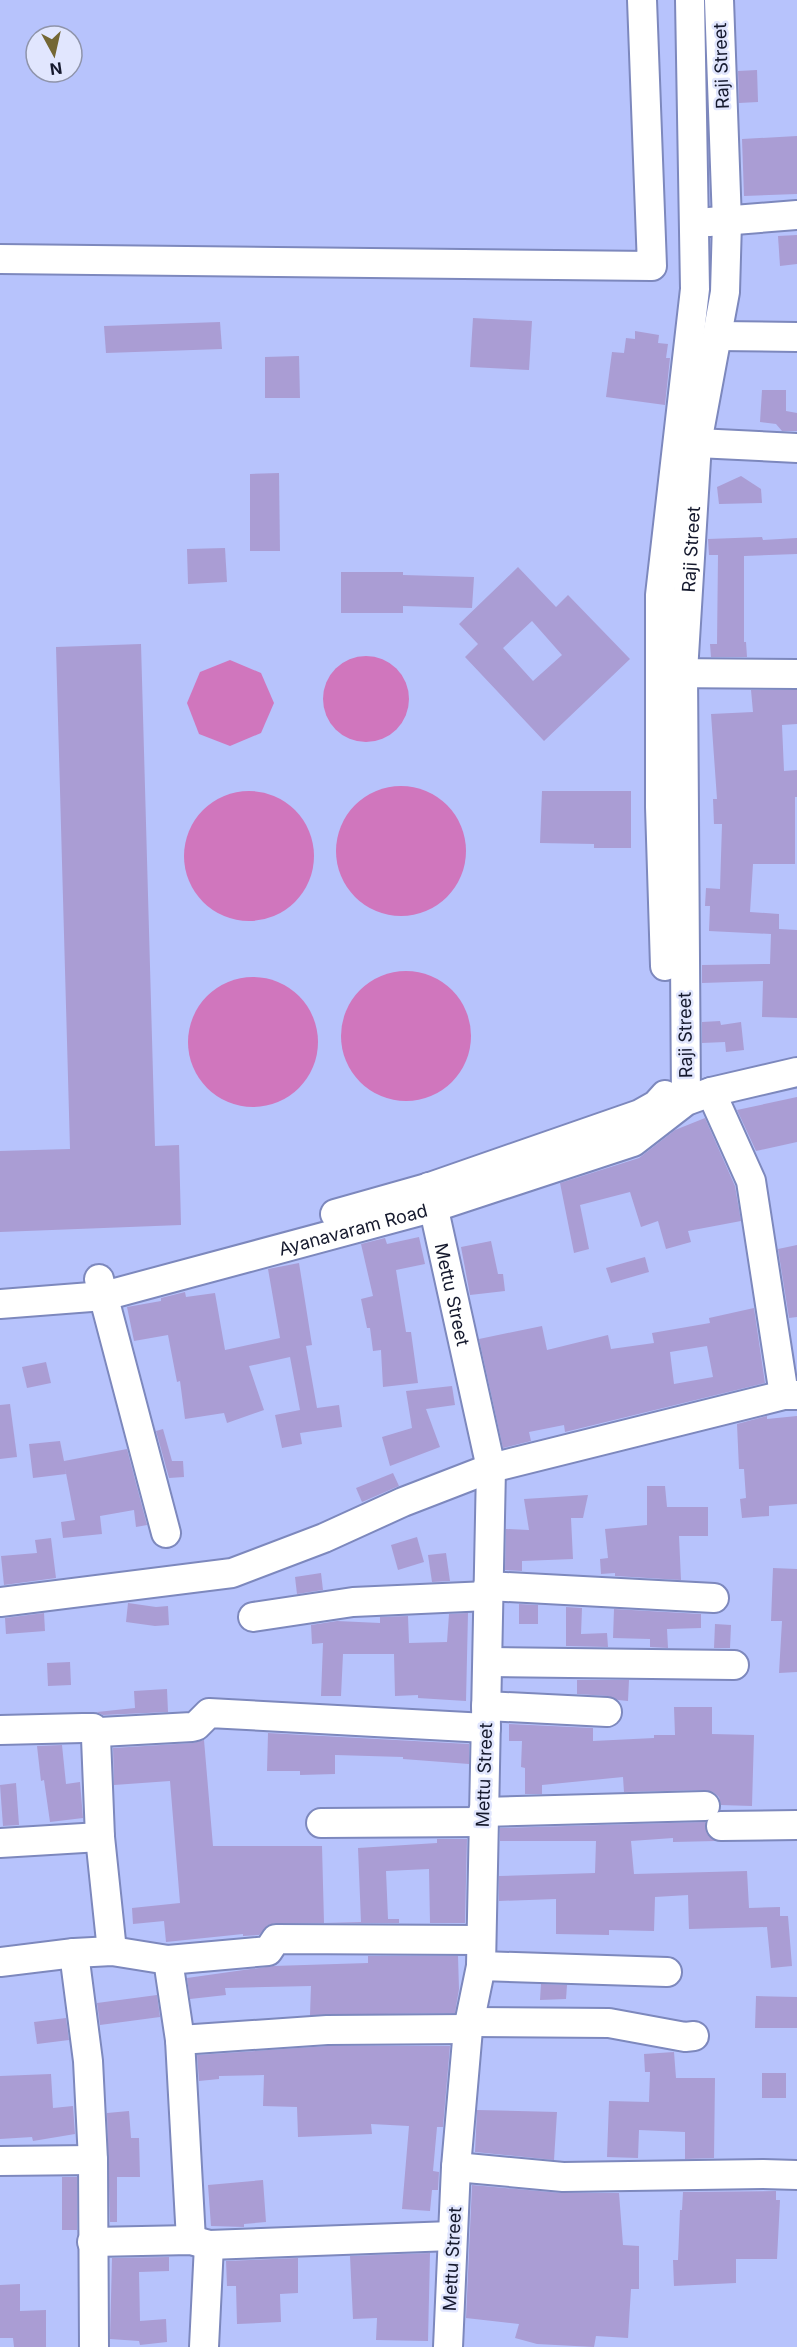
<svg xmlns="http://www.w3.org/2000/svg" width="797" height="2347" viewBox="0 0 797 2347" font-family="Inter,sans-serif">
<rect width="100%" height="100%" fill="#b7c3fc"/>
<g fill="#d076bd">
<circle cx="366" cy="699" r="43"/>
<path d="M230,660L261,673L274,703L261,733L230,746L199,734L187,703L200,672Z"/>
<circle cx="401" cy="851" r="65"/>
<circle cx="249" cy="856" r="65"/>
<circle cx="406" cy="1036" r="65"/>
<circle cx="253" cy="1042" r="65"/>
</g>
<g fill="#aa9dd4" fill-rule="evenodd">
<path d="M757,70L758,102L739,103L738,71Z"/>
<path d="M797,136V194L744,196L742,139Z"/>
<path d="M797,235V264L780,266L778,236Z"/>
<path d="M473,318L532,321L529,370L470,367Z"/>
<path d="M220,322L222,349L106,353L104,326Z"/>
<path d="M635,331L659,335L658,343L668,344L666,358H670L665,405L606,397L612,352L624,353L626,338L635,339Z"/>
<path d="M299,356L300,398H265V357Z"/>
<path d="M762,390H786V411L797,413V431H782L776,424L760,422Z"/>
<path d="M279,473L280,551H250V474Z"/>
<path d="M741,476L761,489L762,503L719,504L717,487Z"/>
<path d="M762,537L763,540L797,538V554L744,556V642H746L747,657H711L710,644H717L718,555H709L708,539Z"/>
<path d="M225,548L227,582L188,584L187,549Z"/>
<path d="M518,567L556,607L568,595L630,659L544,741L465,657L478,644L459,624ZM532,621L562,655L533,681L503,648Z"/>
<path d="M341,572H403V575L474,577L472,608L403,606V613H341Z"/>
<path d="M141,644L155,1146L179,1145L181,1225L0,1232V1151L70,1149L56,647Z"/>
<path d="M751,690H797V724L782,725L784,771L797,770V797H795V864H753L750,912L779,914V929L797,930V1018L762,1017L763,981L702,983V965L770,964L771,934L709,931L710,906H705L706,888L720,889L722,824H714L713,799H717L711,714L753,712Z"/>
<path d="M542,791H631V848H594V844L540,843Z"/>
<path d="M720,1021L721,1025L741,1022L744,1050L726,1052L725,1042L702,1043V1022Z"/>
<path d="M797,1097V1142L756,1151L737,1110Z"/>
<path d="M705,1118L735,1186L741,1221L688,1231L691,1242L666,1249L658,1221L641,1227L630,1192L580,1205L589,1249L574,1253L560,1183L639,1158L675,1130Z"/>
<path d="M419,1237L425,1264L396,1270L406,1332H411L418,1383L383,1387L381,1350L373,1351L370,1328H367L361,1299L373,1296L361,1244L385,1238L387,1244Z"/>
<path d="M491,1241L498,1274H503L505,1291L470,1295L461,1247Z"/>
<path d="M797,1245V1317L789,1318L778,1249Z"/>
<path d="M645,1257L649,1272L611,1283L606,1268Z"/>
<path d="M299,1263L312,1345L306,1346L317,1408L339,1405L342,1427L300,1433L302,1444L282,1448L275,1415L300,1410L290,1357L249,1366L264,1410L227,1423L224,1413L185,1419L180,1381L177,1382L168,1335L134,1341L127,1307L161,1301V1298L185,1292L186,1297L215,1293L225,1350L280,1338L268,1269Z"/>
<path d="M754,1308L765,1383L565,1432L564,1425L529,1432L531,1441L503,1448L479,1339L542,1326L547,1350L608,1335L611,1349L654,1343L652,1333L710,1323L709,1318ZM707,1346L713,1377L674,1384L670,1352Z"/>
<path d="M46,1362L51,1383L27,1388L22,1367Z"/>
<path d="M452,1386L455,1405L426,1409L440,1447L390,1466L382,1437L412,1428L406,1391Z"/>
<path d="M10,1404L17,1457L0,1459V1405Z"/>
<path d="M767,1416V1419L797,1416V1504L769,1506V1516L742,1518L740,1499L746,1498L744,1469H739L737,1424Z"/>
<path d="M163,1429L172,1461H183L184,1477L169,1478L156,1431Z"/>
<path d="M60,1441L64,1461L127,1449L147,1525L136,1527L134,1510L100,1516L102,1534L63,1538L61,1522L75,1520L65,1468L66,1474L33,1478L29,1444Z"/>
<path d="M393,1473L399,1486L362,1502L356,1488Z"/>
<path d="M647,1486H665L667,1507H708V1536H679L681,1580L615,1576V1573L601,1574L600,1559L608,1558L605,1529L647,1525Z"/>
<path d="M588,1495L583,1518H571L573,1559L522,1561V1571L505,1570L506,1529L529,1530L524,1499Z"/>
<path d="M417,1537L424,1562L398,1570L391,1545Z"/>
<path d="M51,1538L56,1578L4,1585L1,1556L37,1553L35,1540Z"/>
<path d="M446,1553L450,1581L432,1582L428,1555Z"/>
<path d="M773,1568L797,1569V1672L779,1673L782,1621H771Z"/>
<path d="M321,1573L323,1590L297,1594L295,1577Z"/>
<path d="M128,1603L156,1607L168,1606L169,1625L155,1626L126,1622Z"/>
<path d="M519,1604L538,1605V1624H519Z"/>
<path d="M566,1607L582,1608L581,1634L607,1633L608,1647L566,1646Z"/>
<path d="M614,1609L701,1614V1628L667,1629L668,1648L650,1647V1639L613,1638Z"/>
<path d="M44,1613L45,1631L6,1634L5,1618Z"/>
<path d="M468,1613L466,1701L418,1698V1695L395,1696L394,1654H343L341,1696H321L323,1643L312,1644L311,1625L337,1621L380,1623V1617L408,1616L409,1643L447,1642L449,1614Z"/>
<path d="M715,1624L731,1625L730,1648H714Z"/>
<path d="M70,1662L71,1685L48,1686L47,1663Z"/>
<path d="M577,1680H629L628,1701L618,1700L608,1696L577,1694Z"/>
<path d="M167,1689L168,1712L103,1715L97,1712L135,1708L134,1691Z"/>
<path d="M674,1707H712V1734L754,1735L752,1806L721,1805L719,1797L713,1792L705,1790L624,1792L623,1777L542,1785V1794H525V1768L521,1767L522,1741H509V1724L593,1728V1741L654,1738V1735H675Z"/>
<path d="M268,1733L469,1744V1764L403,1759V1757L335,1755V1774L300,1775V1771H267Z"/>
<path d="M204,1740L213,1846H322L324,1923L361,1922L358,1848L437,1843V1839H467L465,1923H430L429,1869L386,1871L388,1919H399V1923H276L268,1925L259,1935L243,1936V1934L166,1942L164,1921L133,1924L132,1908L180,1903L170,1781L114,1785L113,1748L193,1743Z"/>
<path d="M62,1745L66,1784L80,1782L83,1818L50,1822L44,1780L41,1781L37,1746Z"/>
<path d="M16,1783L19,1825L3,1826L0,1785Z"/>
<path d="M705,1822L707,1834L716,1841L673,1842V1838L631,1841L634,1874L747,1871L749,1908L780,1907V1916H788L792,1966L771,1968L767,1927L689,1929L688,1895L655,1897L654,1931L609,1930V1935L556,1934V1899L499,1901V1876L595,1873L596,1841H500V1828Z"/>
<path d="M368,1956H458L459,1989L455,2013L310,2015L311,1986L225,1988L226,1995L190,1999L187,1978L273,1966L368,1963Z"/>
<path d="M541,1984L567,1985L566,1999L540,2000Z"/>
<path d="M157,1995L160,2017L100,2025L97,2003Z"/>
<path d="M756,1996L797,1997V2028H755Z"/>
<path d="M66,2018L69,2040L37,2044L34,2022Z"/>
<path d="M328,2046H450L443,2127H437L433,2171L439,2172L438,2190H432L430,2211L402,2209L409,2126L371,2124L372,2134L298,2137L297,2107L263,2106L264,2075L219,2076V2079L199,2081L197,2055Z"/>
<path d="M674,2052L676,2078H715L714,2158L685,2159V2132L639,2130L638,2158L607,2157L609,2101L649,2102L650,2072H645L644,2054Z"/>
<rect x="762" y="2073" width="24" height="25"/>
<path d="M51,2074L53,2108L73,2106L75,2134L33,2141L32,2137L0,2139V2076Z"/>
<path d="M477,2110L557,2112L554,2160L475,2152Z"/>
<path d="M129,2111L131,2138H139L140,2177H117V2222H110L107,2113Z"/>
<rect x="62" y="2177" width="15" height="53"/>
<path d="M263,2180L266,2222L244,2224V2227L211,2226L208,2185Z"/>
<path d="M472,2185L561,2193H619L623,2245L639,2246V2289H631L628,2338L596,2336L594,2347L537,2344L515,2338L519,2324L466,2318Z"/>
<path d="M776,2191V2200H780L777,2259H736V2283L674,2286L673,2260H678L680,2210H682L683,2192Z"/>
<path d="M430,2253L428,2341L376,2340L377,2318L353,2319L350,2256Z"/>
<path d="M169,2257V2271L139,2272L140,2321L166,2319L167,2342L140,2345L139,2341L110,2339L112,2258Z"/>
<path d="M298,2258V2293L280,2294L281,2322L237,2324L236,2286H227L226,2261Z"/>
<path d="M20,2284V2311L46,2310V2347H14L13,2338H0V2285Z"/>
</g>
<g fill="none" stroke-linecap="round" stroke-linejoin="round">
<g stroke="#7d88bd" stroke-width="32">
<g id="minor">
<path d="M709,222L797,215"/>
<path d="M0,259L652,266L642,0"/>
<path d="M717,336L797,337"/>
<path d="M697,443L797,448"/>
<path d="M664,673L797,674"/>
<path d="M665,966L660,807V595L695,289L690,0"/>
<path d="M711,1092L751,1181L784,1395"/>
<path id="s1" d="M686,1101L683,672L697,443L725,292L727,222L719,0"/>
<path id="s2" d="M429,1187L491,1468L481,1966L468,2029L456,2167L448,2347"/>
<path d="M335,1214L427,1188L640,1114L656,1105L665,1095"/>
<path d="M99,1279L166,1533"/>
<path id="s3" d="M0,1304L104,1296L435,1207L633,1142L686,1101L711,1092L797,1072"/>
<path d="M488,1586L714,1598"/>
<path d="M0,1602L232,1573L324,1538L403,1502L491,1468L784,1395H797"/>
<path d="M253,1617L353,1602L488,1596"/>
<path d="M488,1662L734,1665"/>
<path d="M486,1706L607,1712"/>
<path d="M0,1730L83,1728H93L98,1734"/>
<path d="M483,1812L705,1806"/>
<path d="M321,1823L483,1822"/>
<path d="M721,1826L797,1825"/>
<path d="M0,1843L100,1837"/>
<path d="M112,1951L100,1837L96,1738L100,1732L192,1727L196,1726L209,1713L486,1728"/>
<path d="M74,1953L88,2061L93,2160L94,2347"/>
<path d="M168,1960L268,1951L276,1939L481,1940"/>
<path d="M0,1962L74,1953L112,1951L168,1960L180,2040L191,2240"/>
<path d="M481,1966L667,1972"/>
<path d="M470,2022L609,2023L685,2037L694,2036"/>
<path d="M180,2040L327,2030L468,2029"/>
<path d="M0,2161L93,2160"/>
<path d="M456,2167L563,2177L763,2174L797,2175"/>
<path d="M92,2242L191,2240L209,2245L452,2236"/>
<path d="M204,2347L209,2245"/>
</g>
</g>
<use href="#minor" stroke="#fff" stroke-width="28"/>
</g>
<g text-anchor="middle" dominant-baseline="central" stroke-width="5" stroke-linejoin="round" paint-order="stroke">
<g font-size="18" fill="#15192d" stroke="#e1e6fe">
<text transform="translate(721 66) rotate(-92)">Raji Street</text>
<text stroke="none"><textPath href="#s1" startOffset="552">Raji Street</textPath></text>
<text transform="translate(685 1035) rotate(-91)">Raji Street</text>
<text stroke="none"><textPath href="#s3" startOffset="362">Ayanavaram Road</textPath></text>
<text stroke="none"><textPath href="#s2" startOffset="110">Mettu Street</textPath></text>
<text transform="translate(484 1775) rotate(-88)">Mettu Street</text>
<text transform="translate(452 2259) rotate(-87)">Mettu Street</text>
</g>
</g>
<g transform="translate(54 54) rotate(172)"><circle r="28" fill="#e1e6fe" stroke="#8f94aa" stroke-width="1.5"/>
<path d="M0-4.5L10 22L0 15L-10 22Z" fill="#746734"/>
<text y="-9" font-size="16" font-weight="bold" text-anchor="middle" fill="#15192d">N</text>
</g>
</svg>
